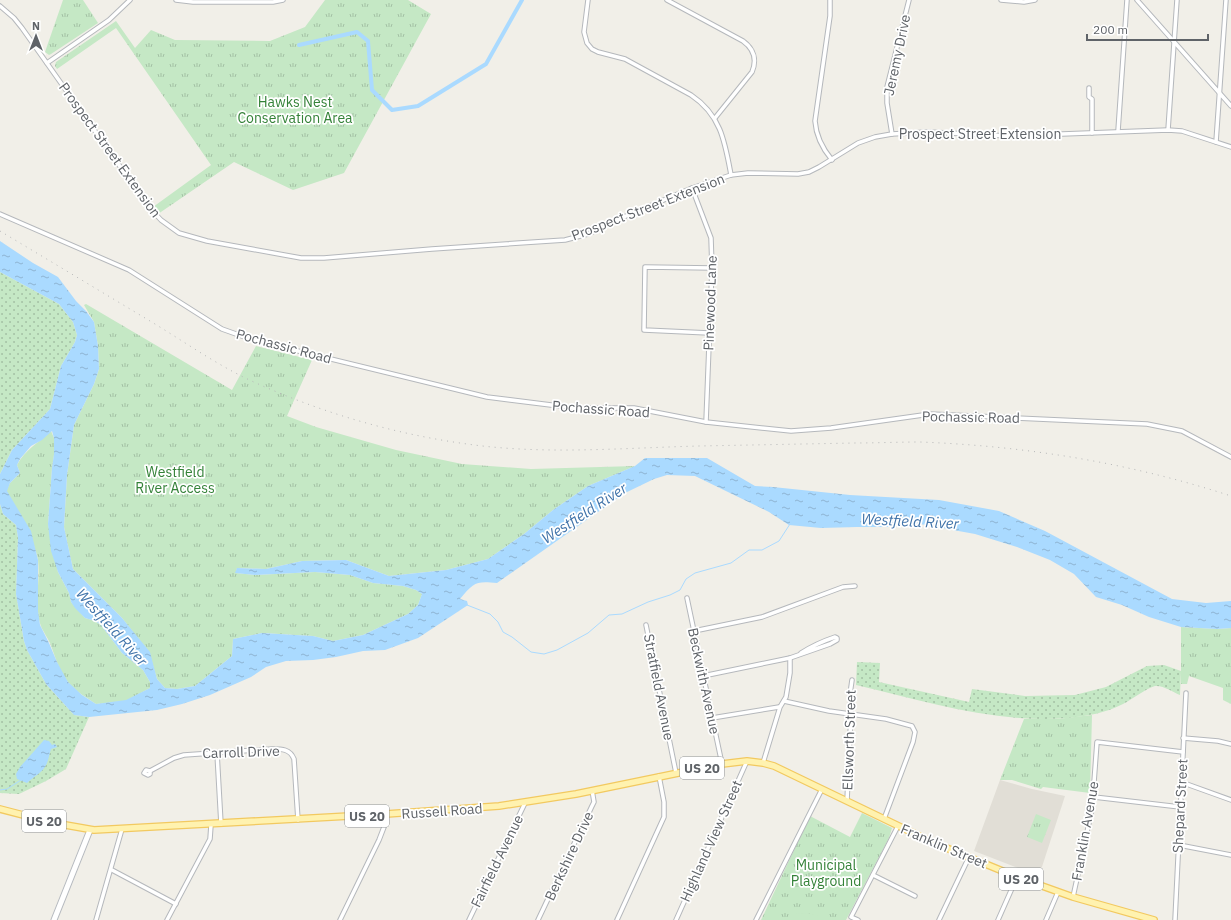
<svg xmlns="http://www.w3.org/2000/svg" width="1231" height="920" viewBox="0 0 1231 920" font-family="'IBM Plex Sans',sans-serif">
<defs>
<pattern id="grass-dots" width="8" height="8" patternUnits="userSpaceOnUse"><rect width="8" height="8" fill="#c5e8c5"/><path d="M2 2h.1M6 6h.1" fill="none" stroke="#a3c0a4" stroke-width="1.8" stroke-linecap="round"/></pattern>
<pattern id="park-tufts" width="24" height="20" patternUnits="userSpaceOnUse"><rect width="24" height="20" fill="#c5e8c5"/><path d="M3 7l-1-3M5 7V3M7 7l1-3M15 17l-1-3M17 17v-4M19 17l1-3" fill="none" stroke="#a3c0a4"/></pattern>
<pattern id="water-ripples" width="26" height="14" patternUnits="userSpaceOnUse"><rect width="26" height="14" fill="#aadaff"/><path d="M2 4q2-2 4 0t4 0M15 11q2-2 4 0t4 0" fill="none" stroke="#8eb4d2"/></pattern>
</defs>
<rect width="100%" height="100%" fill="#f1efe8"/>
<path fill="#e1ded6" d="M1000,780L1032,789L1065,796L1039,876L974,851Z"/>
<g fill="url(#grass-dots)">
<path d="M0,272L59,304L73,322L77,335L75,342L61,366L50,409L12,450L0,474Z"/>
<path d="M0,504L3,514L16,525L18,538L16,594L24,641L27,650L46,684L74,715L89,717L66,769L46,781L19,794L0,793Z"/>
<path d="M857,662L880,663L879,682L969,702L972,689L1025,696L1075,695L1106,687L1147,666L1164,665L1181,671L1180,695C1173,692 1163,685 1155,686C1147,688 1131,700 1123,704C1106,713 1087,716 1068,718C996,724 925,701 856,685Z"/>
</g>
<g fill="url(#park-tufts)">
<path d="M63,0H83L98,23L51,54L49,55L45,52Z"/>
<path d="M325,0H408L431,14L344,173L293,190L234,162L158,214L153,207L211,165L116,28L57,69L55,66L56,62L116,21L135,48L151,30L175,40L270,41L305,27Z"/>
<path d="M86,304L232,390L256,346L312,360L287,416L316,427L396,450L462,464L531,469L635,466L588,486L553,510L524,534L488,559L446,570L389,576L346,560L302,561L266,569L237,568L236,573L255,575L315,572L350,575L373,583L403,586L416,590L422,594L418,605L408,614L363,635L333,641L313,636L262,633L233,639L232,656L195,686L177,689L165,688L157,679L149,652L122,618L73,569L64,527L67,475L74,425L94,384L99,369L98,346L94,322L84,305Z"/>
<path d="M51,431L54,438V455L52,468L48,524L58,572L69,593L71,602L85,618L95,621L101,625L122,653L143,670L150,682V688L126,701L96,704C87,698 75,691 68,682C59,671 55,656 50,643C44,631 39,627 38,612C36,595 40,578 38,560C35,541 17,508 6,491L10,483L20,473L17,465C25,449 39,443 51,431Z"/>
<path d="M1181,627L1217,629L1231,628V704L1223,700V688L1189,676L1187,684H1181Z"/>
<path d="M1092,715L1090,793L1043,787L1041,789L1012,780H1000L1024,719H1057Z"/>
<path d="M862,813L892,828L889,838L846,920H761L810,816L850,837Z"/>
<path d="M1036,814L1051,820L1042,843L1027,837Z"/>
</g>
<g fill="#c5e8c5">
<path d="M819,854L827,858L820,872L812,869Z"/>
<path d="M828,859L836,863L830,877L821,873Z"/>
<path d="M808,913L820,916L825,920H781L796,914Z"/>
</g>
<g fill="url(#water-ripples)" fill-rule="evenodd">
<path d="M0,241L33,263L58,277L76,301L86,311L94,322L98,346L99,369L94,384L74,425L67,475L64,527L73,569L122,618L150,652L157,679L165,688L177,689L195,686L232,656L233,639L262,633L313,636L333,641L363,635L408,614L418,605L422,594L416,590L403,586L373,583L350,575L315,572L255,575L235,573L237,568L266,569L302,561L346,560L389,576L446,570L488,559L524,534L553,510L588,486L635,466L645,458H707L755,486L773,487L850,495L939,500L999,511L1045,531L1172,599L1206,603L1231,601V628L1217,629L1181,627L1149,617L1122,605L1096,597L1074,574L1050,560L1017,547L975,534L920,524L896,527H857L821,528L789,525L769,512L695,476L667,475L654,479L625,493L497,583C476,581 474,582 460,599L467,601L468,605L418,638L385,650L363,651L336,657L313,660L286,661L266,667L251,677L210,695L182,704L157,710L89,717L74,715L46,684L27,650L24,641L16,594L18,538L16,525L3,514L0,504V474L12,450L50,409L61,366L75,342L77,335L73,322L59,304L0,272ZM52,431L54,438V454L52,468L48,524L51,551L58,572L69,593L71,602L75,608L85,618L95,621L101,625L122,653L143,670L150,682V688L126,700L96,704L82,695L68,682L57,662L49,643L40,625L38,611V560L31,531L7,491L10,483L20,473L17,465L20,459L31,446L42,440Z"/>
<path d="M44,740L49,741L52,745L55,744L57,747L51,749C49,754 49,760 46,765C43,772 33,777 27,783L17,779L16,774L20,767Z"/>
</g>
<g fill="none" stroke-linecap="round" stroke-linejoin="round">
<g stroke="#aadaff" stroke-width="1">
<path d="M467,605L490,614L498,622L503,632L512,637L531,652L544,654L557,650L588,633L609,615L622,614L648,602L670,595L680,590L686,579L695,573L731,563L749,550H762L779,541L790,524"/>
<path d="M0,790L7,789L21,780"/>
</g>
<path stroke="#aadaff" stroke-width="4" d="M299,45L357,32L368,41L372,90L392,110L418,106L486,64L522,0"/>
<g stroke="#b5b8bc" stroke-width="5.5">
<g id="minor">
<path d="M176,0L193,2H273L283,0"/>
<path d="M588,0L584,32L587,43L592,49L598,52L625,59L691,95C721,115 725,142 731,175"/>
<path d="M667,0L743,41C754,49 757,60 752,72L715,118"/>
<path d="M830,0V16L815,121C816,136 822,148 832,160"/>
<path d="M1001,0L1024,2L1035,0"/>
<path d="M1137,0L1231,106"/>
<path d="M0,6L14,18L22,28L148,206L161,220L179,233L207,241L301,258H324L432,249L565,240L588,234L626,216L692,188L731,175L748,173L798,174L809,172L819,167L858,143L875,137L892,134L928,132L1009,136L1168,130L1182,131L1231,147"/>
<path d="M47,63L109,20L130,0"/>
<path d="M1089,88V97L1092,99V133"/>
<path d="M1168,130L1177,0"/>
<path d="M1118,131L1127,0"/>
<path d="M892,134L887,103V87L909,0"/>
<path d="M1216,142L1226,0"/>
<path d="M692,188L711,238L712,268L706,422"/>
<path d="M0,214L129,270L222,329L253,340L487,397L575,408H634L706,422L791,431L831,428L930,414L1147,424L1182,431L1231,457"/>
<path d="M709,333L644,330L645,267L712,268"/>
<path d="M687,598L722,764"/>
<path d="M646,625L676,773"/>
<path d="M694,631L762,617L843,587L855,586"/>
<path d="M703,676L790,658L830,644L837,640V638L835,637C823,641 812,646 801,653"/>
<path d="M784,701L829,711L886,719L912,726L915,732L913,742L884,819"/>
<path d="M712,718L779,707"/>
<path d="M1183,738L1218,741L1231,744"/>
<path d="M217,753L221,824"/>
<path d="M763,763L780,707L786,697L790,673V658"/>
<path d="M150,771V774L148,775L144,773L146,770L150,771L174,758L184,755L272,749C282,749 290,749 294,759L298,820"/>
<path d="M1181,782L1231,800"/>
<path d="M1094,797L1180,807"/>
<path d="M847,801L851,713L850,694L852,680"/>
<path d="M1179,845L1231,855"/>
<path d="M112,870L176,904"/>
<path d="M873,875L915,896"/>
<path d="M1073,897L1092,809L1097,742L1183,752"/>
<path d="M96,920L122,829"/>
<path d="M167,920L210,839L211,825"/>
<path d="M340,920L379,840L384,827L386,814"/>
<path d="M469,920L525,803"/>
<path d="M538,920L592,806L594,802L592,790"/>
<path d="M617,920L664,817V802L659,776"/>
<path d="M676,920L747,761"/>
<path d="M756,920L822,789"/>
<path d="M858,920L851,917L898,826"/>
<path d="M939,920L969,857"/>
<path d="M998,920L1017,877"/>
<path d="M1046,920L1058,892"/>
<path d="M1175,920L1186,693"/>
</g>
</g>
<g stroke="#b6babf" stroke-width="7">
<path id="secondary" d="M54,920L90,830"/>
</g>
<g stroke="#f2c960" stroke-width="8">
<path id="primary" d="M0,809L54,823L94,830L386,814L499,806L576,794L722,764L747,761L763,763L774,766L932,842L1017,877L1073,897L1154,920"/>
</g>
<use href="#minor" stroke="#fff" stroke-width="3.5"/>
<use href="#secondary" stroke="#fff" stroke-width="5"/>
<use href="#primary" stroke="#fff2af" stroke-width="5.5"/>
<path stroke="#b6b7b8" stroke-width="1" stroke-dasharray="1 5" stroke-linecap="butt" d="M0,231C50,261 100,291 150,321C185,342 218,366 256,383C323,413 394,434 467,444C543,455 622,448 699,446C751,445 803,444 855,443C876,443 898,442 920,442C1026,446 1130,463 1231,496"/>
</g>
<g text-anchor="middle" dominant-baseline="central" stroke-width="3.5" stroke-linejoin="round" paint-order="stroke">
<g fill="#fff" stroke="#8f9295" stroke-width="1">
<rect x="680" y="757" width="44" height="22" rx="3"/>
<rect x="345" y="805" width="44" height="22" rx="3"/>
<rect x="22" y="810" width="44" height="22" rx="3"/>
<rect x="999" y="868" width="44" height="22" rx="3"/>
</g>
<g font-size="13" font-weight="bold" fill="#5f6368">
<text x="702" y="768">US 20</text>
<text x="367" y="816">US 20</text>
<text x="44" y="821">US 20</text>
<text x="1021" y="879">US 20</text>
</g>
<g font-size="14" fill="#5f6368" stroke="#fff">
<text transform="translate(897 55) rotate(-78)">Jeremy Drive</text>
<text x="980" y="134">Prospect Street Extension</text>
<text transform="translate(110 150) rotate(54)">Prospect Street Extension</text>
<text transform="translate(648 207) rotate(-21)">Prospect Street Extension</text>
<text transform="translate(710 303) rotate(-88)">Pinewood Lane</text>
<text transform="translate(284 346) rotate(15)">Pochassic Road</text>
<text transform="translate(601 409) rotate(4)">Pochassic Road</text>
<text transform="translate(971 417) rotate(1)">Pochassic Road</text>
<text transform="translate(704 681) rotate(78)">Beckwith Avenue</text>
<text transform="translate(659 687) rotate(79)">Stratfield Avenue</text>
<text transform="translate(849 740) rotate(-88)">Ellsworth Street</text>
<text transform="translate(241 752) rotate(-2)">Carroll Drive</text>
<text transform="translate(1180 806) rotate(-87)">Shepard Street</text>
<text transform="translate(442 811) rotate(-4)">Russell Road</text>
<text transform="translate(1085 831) rotate(-80)">Franklin Avenue</text>
<text transform="translate(711 841) rotate(-66)">Highland View Street</text>
<text transform="translate(944 846) rotate(23)">Franklin Street</text>
<text transform="translate(569 856) rotate(-65)">Berkshire Drive</text>
<text transform="translate(497 861) rotate(-64)">Fairfield Avenue</text>
</g>
<g font-size="14" fill="#348238" stroke="#fff">
<text x="295" y="102">Hawks Nest<tspan x="295" dy="16">Conservation Area</tspan></text>
<text x="175" y="472">Westfield<tspan x="175" dy="16">River Access</tspan></text>
<text x="826" y="865">Municipal<tspan x="826" dy="16">Playground</tspan></text>
</g>
<g font-size="15" font-style="italic" fill="#4174aa" stroke="#fff">
<text transform="translate(584 513) rotate(-33)">Westfield River</text>
<text transform="translate(910 521) rotate(3)">Westfield River</text>
<text transform="translate(112 627) rotate(48)">Westfield River</text>
</g>
</g>
<g transform="translate(36 36)" stroke="#ffffff" stroke-width="3" paint-order="stroke">
<path d="M0-3L7 15L0 10L-7 15Z" fill="#5f6368"/>
<text y="-6" font-size="11" font-weight="bold" text-anchor="middle" fill="#5f6368">N</text>
</g>
<path d="M1087 34v6h121v-6" fill="none" stroke="#5f6368" stroke-width="2"/>
<text x="1093" y="34" font-size="12" fill="#5f6368" stroke="#ffffff" stroke-width="3" paint-order="stroke">200 m</text>
</svg>
